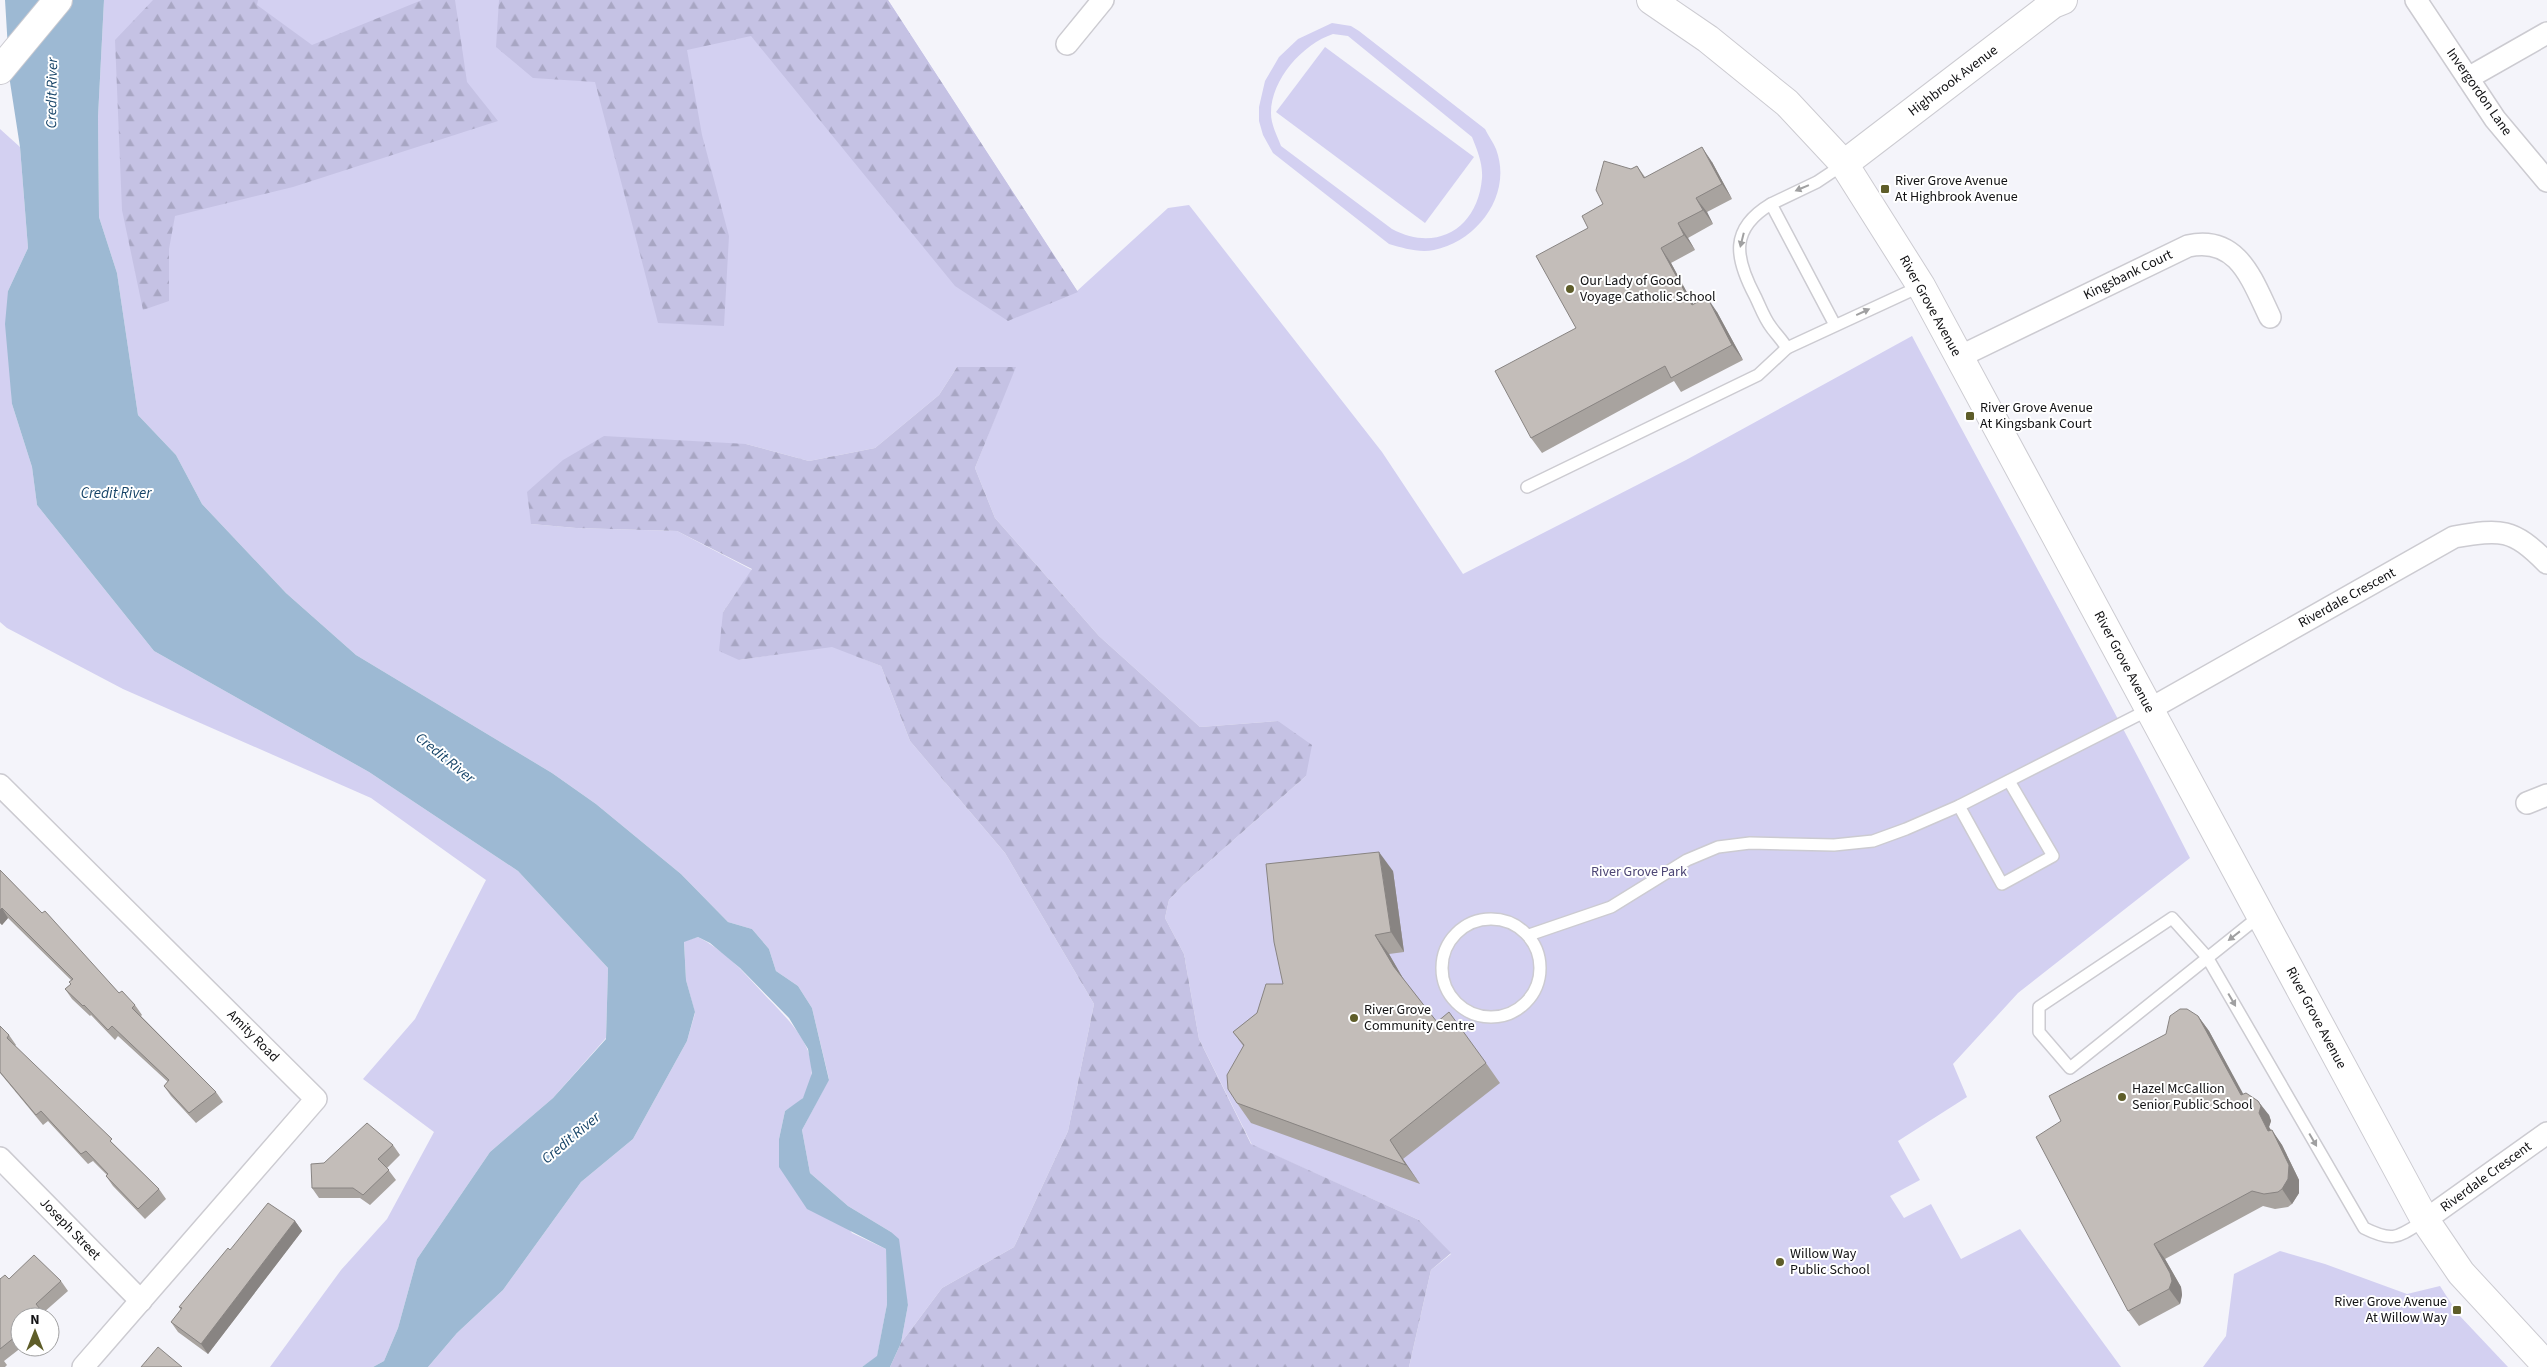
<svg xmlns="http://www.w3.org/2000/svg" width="2547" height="1367" viewBox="0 0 2547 1367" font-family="'Source Sans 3',sans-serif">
<defs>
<pattern id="forest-firs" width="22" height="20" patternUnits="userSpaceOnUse" patternTransform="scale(1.25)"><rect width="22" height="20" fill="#c5c2e4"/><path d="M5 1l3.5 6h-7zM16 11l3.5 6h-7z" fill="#a8a6c3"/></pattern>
</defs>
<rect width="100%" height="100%" fill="#f4f4fa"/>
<g fill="#d3d0f1" fill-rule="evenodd">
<path d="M104,0H888L1077,291L1168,208L1189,205L1382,452L1463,574L1686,460L1912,336C2004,510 2101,682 2190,858L2018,993L1953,1064L1967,1097L1898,1141L1920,1180L1890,1196L1904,1218L1931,1204L1961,1259L2020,1229L2121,1367H1409L1431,1270L1451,1254L1419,1220L1252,1145L1199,1039L1184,954L1165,918L1169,900L1185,883L1306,776L1278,721L1200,727L1099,636L995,518L975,468L1015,367H957L939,395L875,448L809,461L746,444L531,524L576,528L677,531L752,570L723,612L739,660L832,646L881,666L910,741L1005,853L1094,1004L1068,1131L1014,1247L942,1288L901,1343L908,1305L891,1232L848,1206L810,1173L802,1130L829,1079L812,1008L798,986L776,971L769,949L752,929L728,922L681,874L596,804L552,773L356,655L286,593L202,504L176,455L138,415L117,273L99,217L98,117Z"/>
<path d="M1332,23L1351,26L1359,31L1485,129C1488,135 1493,142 1496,149C1513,194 1478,241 1434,250C1419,253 1403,248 1389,244L1273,153L1263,135L1259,121V107L1265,81L1279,57L1298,39ZM1333,34L1348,36L1472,137C1477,150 1483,163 1482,178C1478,228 1437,253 1392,229L1281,146C1277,135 1271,125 1271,113C1271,79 1303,44 1333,34Z"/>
<path d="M1325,47L1474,157L1425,223L1276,112Z"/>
<path d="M0,129L20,147L28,248L8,291L12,404L32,467L37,505L154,651L369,772L518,871L608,968L606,1038L553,1098L490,1152L417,1259L398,1328L384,1361L373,1367H270L341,1270L387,1219L434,1132L363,1079L415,1019L486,880L371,798L123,689L7,628L0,622Z"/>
<path d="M698,937C724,950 743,971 762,992C788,1020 829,1054 804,1097C800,1102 791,1107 785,1111L779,1139L852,1233L886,1249L887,1304L877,1357L862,1367H428L457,1333L503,1290L581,1182L633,1139L687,1041L695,1013L686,980L684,941Z"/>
<path d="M2280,1251L2325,1264L2407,1294L2440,1286L2458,1314L2508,1367H2203L2226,1336L2234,1274Z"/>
</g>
<g fill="url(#forest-firs)">
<path d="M153,0H258L257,5L312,45L422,0H455L467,82L498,121L293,187L175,216L169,249V301L143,310L122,210L115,40Z"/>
<path d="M499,0H888L1078,292L1008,321L955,286L751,36L687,50L702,135L729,236L724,326L658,323L595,82L533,78L496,47Z"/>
<path d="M957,367H1016L975,468L995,518L1099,636L1200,727L1278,721L1312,745L1306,776L1185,883L1169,900L1165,918L1184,954L1199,1039L1251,1144L1419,1220L1451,1253L1431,1270L1409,1367H890L901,1343L942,1288L1014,1247L1068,1131L1094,1004L1005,853L910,741L881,666L832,647L739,660L719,651L723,612L752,569L677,531L576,528L531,524L527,492L563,460L604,436L746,444L809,461L875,448L939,395Z"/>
</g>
<path fill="#9db9d3" d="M5,0H104L98,117L99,217L117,273L138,415L176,455L202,504L286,593L356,655L552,773L596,804L681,874L728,922L752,929L769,949L776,971L798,986L812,1008L829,1080L802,1130L810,1173L848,1206L891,1232L899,1239L908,1305L901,1343L890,1367H862L877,1356L887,1304L886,1249L807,1209L779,1167V1139L785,1111L803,1098L812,1073L808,1049L789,1018L740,968L710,943L698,937L684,942L686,980L695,1012L687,1041L633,1139L581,1182L503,1290L457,1333L428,1367H373L384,1361L398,1328L417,1259L490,1152L553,1098L606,1039L608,968L518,871L369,772L154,651L37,505L32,467L12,404L5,324L8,291L28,248L20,147L10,82Z"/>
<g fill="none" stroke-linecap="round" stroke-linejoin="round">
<g stroke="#cccbd1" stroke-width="14">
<g id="lane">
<path d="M1771,204C1729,229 1735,258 1755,296C1760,306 1764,318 1771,327C1776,334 1782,340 1787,348"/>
<path d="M1835,325L1771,204L1817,182L1844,164"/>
<path d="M1527,487L1758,375L1787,348L1921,286"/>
<path d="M1959,806L2002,884L2053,856L2009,781"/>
<path d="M2261,915L2070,1068L2039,1032V1007L2172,918L2207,957L2364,1228C2394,1243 2398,1237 2425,1220"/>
<circle cx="1491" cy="968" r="49"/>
<path d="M1529,935L1611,907L1687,860L1718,847L1750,843L1834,845L1873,841L1906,829L1959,806L2150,709"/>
</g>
</g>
<g stroke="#cccbd1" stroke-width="24">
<g id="street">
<path d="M2416,0L2495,119L2547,181"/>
<path d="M1067,44L1103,0"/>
<path d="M2468,78L2547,33"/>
<path d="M1959,357L2188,246C2238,235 2252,280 2270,317"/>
<path d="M2150,709L2454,537C2502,529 2512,528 2547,563"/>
<path d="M0,785L316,1099L83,1367"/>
<path d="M2527,803L2547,795"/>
<path d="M0,1158L141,1301"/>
<path d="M2425,1220L2547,1133"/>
</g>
</g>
<g stroke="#cccbd1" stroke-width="30">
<g id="secondary">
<path d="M1651,0L1708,39L1787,103L1844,164L1921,286L2425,1220L2461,1273L2547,1366"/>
<path d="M0,70L58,0"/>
<path d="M1844,164L2053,4L2063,0"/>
</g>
</g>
<use href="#lane" stroke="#fff" stroke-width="11"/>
<use href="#street" stroke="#fff" stroke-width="21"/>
<use href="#secondary" stroke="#fff" stroke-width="28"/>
</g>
<g fill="#a8a39f">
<path d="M1712,162L1732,199L1707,212L1713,224L1688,238L1695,250L1671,263L1693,304L1717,312L1743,360L1681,392L1674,381L1542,453L1531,438L1576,328L1588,228L1603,204L1631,169L1637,166L1645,177Z"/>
<path d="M0,870L119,993L135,1005L142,1015L141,1016L216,1092L223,1102L196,1123L171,1096L164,1086L168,1082L118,1036L115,1040L91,1015L90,1016L72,999L65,989L71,984V980L8,918L2,925L0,923Z"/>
<path d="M1393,871L1404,952L1389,954L1404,980L1437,1022L1486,1063L1500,1083L1403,1159L1420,1184L1251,1123L1237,1103L1244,1047L1233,1032L1257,1013L1283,984Z"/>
<path d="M2198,1016L2209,1031L2243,1095L2269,1115L2271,1121L2269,1127L2282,1145L2299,1180V1193L2292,1204L2288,1207L2275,1209L2263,1206L2165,1259L2181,1287L2182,1295L2180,1304L2139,1326L2128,1311L2061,1121L2166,1034Z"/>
<path d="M0,1026L9,1035L16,1045L15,1046L159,1189L166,1199L145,1219L113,1186L106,1176L107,1175L93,1161L88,1164L48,1121L43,1125L0,1073Z"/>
<path d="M393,1145L400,1155L387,1168L396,1180L370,1205L360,1198H319L312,1188L324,1163Z"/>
<path d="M295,1221L302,1231L208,1354L178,1332L171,1322L181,1310L179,1307L230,1250Z"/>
<path d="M0,1279L61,1281L68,1291L43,1313L46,1317H20V1347H22L4,1361L7,1365L5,1367H0Z"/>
</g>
<g fill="#888482">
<path d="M1702,147L1712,162L1732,199L1722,184Z"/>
<path d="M1696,198L1707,212L1713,224L1703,210Z"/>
<path d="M1678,223L1688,238L1695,250L1684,235Z"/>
<path d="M1661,248L1671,263L1702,320L1692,305Z"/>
<path d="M1707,297L1717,312L1743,360L1732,345Z"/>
<path d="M1379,852L1393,871L1404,952L1391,932Z"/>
<path d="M2,908L8,918L2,925L0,923V910Z"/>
<path d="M1375,935L1389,954L1408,987L1394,967Z"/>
<path d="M2198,1016L2209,1031L2252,1110L2241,1095Z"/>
<path d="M2258,1101L2269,1115L2271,1121L2269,1127L2279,1146L2268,1131L2259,1113Z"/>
<path d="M2272,1130L2282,1145L2299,1180V1193L2292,1204L2282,1189Z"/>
<path d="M1390,1140L1403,1159L1420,1184L1406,1165Z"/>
<path d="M295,1221L302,1231L208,1354L201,1344Z"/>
<path d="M2154,1244L2165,1259L2181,1287L2182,1295L2180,1304L2169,1289Z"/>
</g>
<g fill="#c3bdb9" stroke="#888482">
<path d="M1702,147L1722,184L1696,198L1703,210L1678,223L1684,235L1661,248L1692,305L1707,297L1732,345L1671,378L1665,366L1531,438L1495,371L1576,328L1536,256L1588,228L1582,216L1603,204L1596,190L1604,161L1631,169L1637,166L1644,178Z"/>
<path d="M1379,852L1391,932L1375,935L1394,967L1437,1022L1449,1012L1486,1063L1390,1140L1406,1165L1237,1103L1228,1089L1227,1075L1244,1045L1233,1032L1257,1013L1266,984H1283L1274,942L1266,864Z"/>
<path d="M0,870L42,913L45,911L119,993L122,991L135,1005L132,1008L216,1092L189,1113L164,1086L169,1080L112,1026L108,1030L84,1005L83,1006L65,989L71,984L69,982L73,979L2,908L0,910Z"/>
<path d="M2180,1009H2187L2198,1016L2241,1095L2246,1093L2258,1101L2261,1106L2259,1113L2268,1131L2272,1130L2289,1165L2288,1179L2282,1189L2278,1192L2264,1194L2252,1191L2154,1244L2170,1273L2172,1281L2169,1289L2128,1311L2036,1137L2061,1121L2049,1096L2166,1034L2170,1016Z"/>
<path d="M0,1026L9,1035L7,1038L112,1139L110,1141L159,1189L138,1209L106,1176L108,1174L86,1151L81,1154L41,1111L36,1115L0,1072Z"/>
<path d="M367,1123L393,1145L378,1159L389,1170L363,1195L353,1188H312L311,1164L324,1163Z"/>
<path d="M268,1203L295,1221L201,1344L171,1322L182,1308L179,1307L228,1248L230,1250Z"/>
<path d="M34,1255L61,1281L36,1304L40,1309L32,1317H20V1333L0,1349V1279L5,1275L9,1279Z"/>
<path d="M158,1347L182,1367H141Z"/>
</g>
<defs><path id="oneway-solid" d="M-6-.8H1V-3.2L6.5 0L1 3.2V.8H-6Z" transform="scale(1.25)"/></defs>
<g fill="#a0a0a1">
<use href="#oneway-solid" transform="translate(1802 188) rotate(157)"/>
<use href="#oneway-solid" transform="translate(1742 240) rotate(104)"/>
<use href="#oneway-solid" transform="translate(1863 312) rotate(-25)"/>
<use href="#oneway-solid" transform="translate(2234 936) rotate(142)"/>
<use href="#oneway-solid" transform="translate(2232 1000) rotate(60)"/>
<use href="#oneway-solid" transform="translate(2313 1140) rotate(60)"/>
</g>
<g fill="#5e5d29" stroke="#fff" stroke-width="2">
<rect x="1880" y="184" width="10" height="10" rx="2.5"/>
<circle cx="1570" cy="289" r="5"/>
<rect x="1965" y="411" width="10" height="10" rx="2.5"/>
<circle cx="1354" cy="1018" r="5"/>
<circle cx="2122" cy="1097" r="5"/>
<circle cx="1780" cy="1262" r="5"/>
<rect x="2452" y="1305" width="10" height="10" rx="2.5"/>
</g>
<g text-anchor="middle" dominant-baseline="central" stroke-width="4" stroke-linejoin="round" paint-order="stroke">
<g font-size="14" fill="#121214" stroke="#fff">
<text transform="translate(1953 81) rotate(-37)">Highbrook Avenue</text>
<text transform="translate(2479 92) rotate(55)">Invergordon Lane</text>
<text transform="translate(2128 275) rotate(-26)">Kingsbank Court</text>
<text transform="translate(1930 306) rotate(61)">River Grove Avenue</text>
<text transform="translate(2347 598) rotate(-29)">Riverdale Crescent</text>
<text transform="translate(2124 662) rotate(62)">River Grove Avenue</text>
<text transform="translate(2316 1018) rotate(62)">River Grove Avenue</text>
<text transform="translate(253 1036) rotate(45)">Amity Road</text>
<text transform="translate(2486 1177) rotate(-36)">Riverdale Crescent</text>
<text transform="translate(70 1229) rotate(46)">Joseph Street</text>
</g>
<g font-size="14" fill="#121214" stroke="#fff" text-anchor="start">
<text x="1895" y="181">River Grove Avenue<tspan x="1895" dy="16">At Highbrook Avenue</tspan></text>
<text x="1580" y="281">Our Lady of Good<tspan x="1580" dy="16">Voyage Catholic School</tspan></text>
<text x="1980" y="408">River Grove Avenue<tspan x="1980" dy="16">At Kingsbank Court</tspan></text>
<text x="1364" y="1010">River Grove<tspan x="1364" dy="16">Community Centre</tspan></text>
<text x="2132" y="1089">Hazel McCallion<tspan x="2132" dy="16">Senior Public School</tspan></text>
<text x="1790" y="1254">Willow Way<tspan x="1790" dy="16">Public School</tspan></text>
<text x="2447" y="1302" text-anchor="end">River Grove Avenue<tspan x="2447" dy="16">At Willow Way</tspan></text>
</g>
<g font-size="14" fill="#4d4675" stroke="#fff">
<text x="1639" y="872">River Grove Park</text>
</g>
<g font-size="15" font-style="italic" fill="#154367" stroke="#fff">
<text transform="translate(52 93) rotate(-89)">Credit River</text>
<text x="116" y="493">Credit River</text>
<text transform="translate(445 758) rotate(39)">Credit River</text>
<text transform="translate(571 1138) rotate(-40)">Credit River</text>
</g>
</g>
<g transform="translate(35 1332)"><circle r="24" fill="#ffffff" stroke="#a0a0a1"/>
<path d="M0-4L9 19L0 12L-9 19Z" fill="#5e5d29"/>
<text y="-8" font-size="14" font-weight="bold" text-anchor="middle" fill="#121214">N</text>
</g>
</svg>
